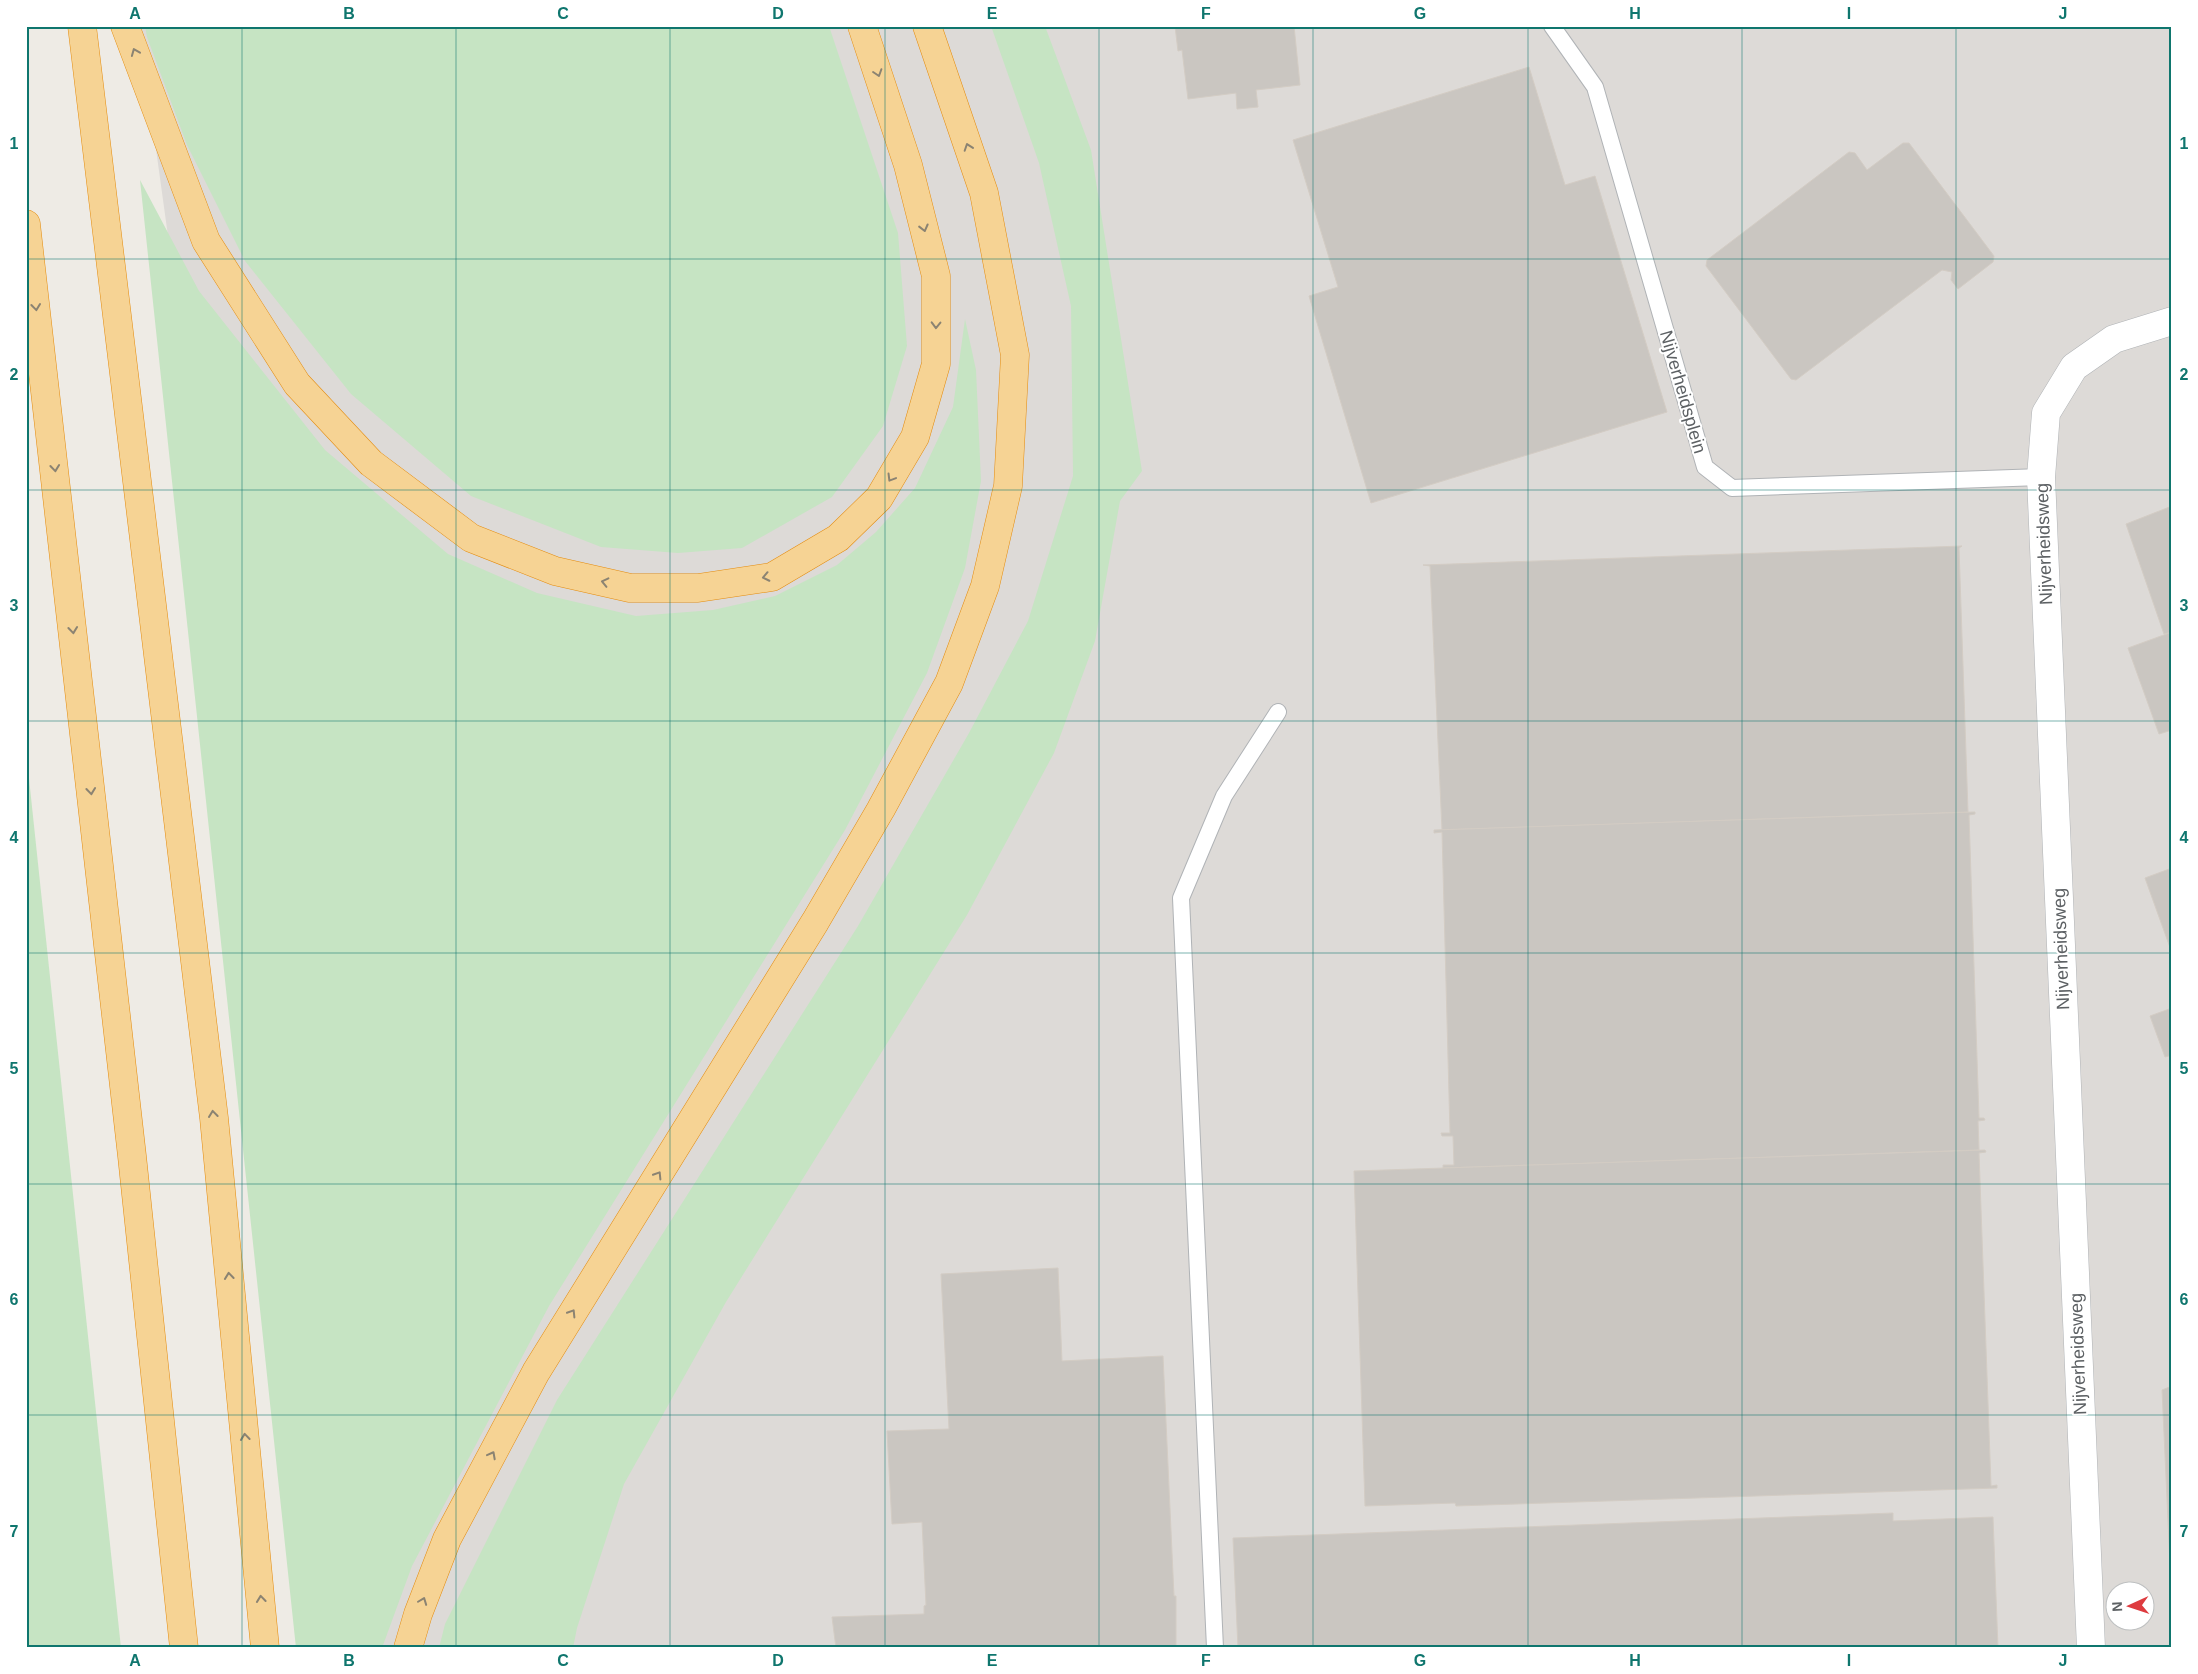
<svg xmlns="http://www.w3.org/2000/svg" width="2198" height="1674" viewBox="0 0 2198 1674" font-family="Arial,sans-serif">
<rect width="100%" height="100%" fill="#eeebe5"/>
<path fill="#dddad7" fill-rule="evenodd" d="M139,26H2172V1648H363ZM2116,1592H2146V1622H2116Z"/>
<g fill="#c6e4c3">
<path d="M145,26H829L898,233L907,346L883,426L832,497L742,548L678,553L601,547L471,496L351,394L245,261L187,145L147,37Z"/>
<path d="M991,26H1045L1091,150L1142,471L1120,501L1095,641L1054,753L967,915L726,1302L624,1484L577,1628L573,1648H439L445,1624L557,1400L858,926L969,733L1028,621L1073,476L1071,306L1039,163Z"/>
<path d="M140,180L199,291L325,450L448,554L537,593L636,616L713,610L775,596L837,565L876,532L915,488L953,407L965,319L976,370L981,481L965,568L927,673L845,830L549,1306L412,1566L382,1648H296Z"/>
<path d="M26,750L121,1648H26Z"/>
</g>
<g fill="#cac6c1" stroke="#d3ccc4">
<path d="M1175,26H1294L1300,85L1256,90L1258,107L1237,109L1236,93L1188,99L1182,50L1178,51Z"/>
<path d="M1529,67L1565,185L1595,176L1667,412L1371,503L1309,296L1338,287L1293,140Z"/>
<path d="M1903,143H1909L1994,256L1993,262L1958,289L1951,280L1952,272L1942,270L1796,380L1791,379L1706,266L1707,260L1849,152L1855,153L1867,170Z"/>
<path d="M2172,506V632L2164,634L2126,524Z"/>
<path d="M1962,546L1959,548L1968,812L1442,830L1430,566L1423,565Z"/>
<path d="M2172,632V730L2159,734L2128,648Z"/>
<path d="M1975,812V814L1969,815L1979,1118H1984L1985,1120L1978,1121L1979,1150L1443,1168V1165H1454L1453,1136H1442L1441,1133H1450L1442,832L1434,833V830Z"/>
<path d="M2172,868V953L2145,878Z"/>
<path d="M2172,1008V1055L2165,1057L2150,1016Z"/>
<path d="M1985,1150L1986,1152L1979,1153L1991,1486L1997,1485V1488L1456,1506L1455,1503L1365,1506L1354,1171Z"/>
<path d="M1058,1268L1062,1361L1163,1356L1174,1596H1176V1648H836L832,1617L924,1614V1606L926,1605L922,1522L892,1524L887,1431L949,1429L941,1274Z"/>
<path d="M2172,1386V1608L2162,1390Z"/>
<path d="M1893,1513V1521L1993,1517L1998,1648H1238L1233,1538Z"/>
</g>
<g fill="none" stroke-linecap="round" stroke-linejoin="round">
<g stroke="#b0b3b6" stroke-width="18">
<g id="lane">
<path d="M1552,26L1595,87L1705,467L1732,488L2041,477"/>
<path d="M1215,1648L1181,898L1224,796L1278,712"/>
</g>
</g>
<g stroke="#b0b3b6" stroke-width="29">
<path id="street" d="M2091,1648L2041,477L2046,413L2074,367L2114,339L2172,321"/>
</g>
<g stroke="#e48c0f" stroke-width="29">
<g id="highway">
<path d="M82,26L214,1118L265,1648"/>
<path d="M125,26L206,241L297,384L371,463L471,538L555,571L630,588H698L772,577L838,538L879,498L915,437L936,364V276L908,165L862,26"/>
<path d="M26,224L132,1156L184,1648"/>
<path d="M408,1648L418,1614L447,1539L536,1372L815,922L881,809L949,683L985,586L1008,486L1015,355L984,193L927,26"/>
</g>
</g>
<use href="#lane" stroke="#fff" stroke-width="16"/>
<use href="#street" stroke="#fff" stroke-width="28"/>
<use href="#highway" stroke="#f6d394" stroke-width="28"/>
</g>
<defs><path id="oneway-chevron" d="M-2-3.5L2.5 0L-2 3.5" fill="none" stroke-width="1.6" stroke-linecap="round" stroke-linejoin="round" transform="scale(1.25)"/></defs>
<g stroke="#8b8372">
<use href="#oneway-chevron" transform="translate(135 52) rotate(-112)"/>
<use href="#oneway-chevron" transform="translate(878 73) rotate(72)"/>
<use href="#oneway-chevron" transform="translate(968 147) rotate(-109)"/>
<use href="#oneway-chevron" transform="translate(924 228) rotate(76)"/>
<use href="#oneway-chevron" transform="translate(36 307) rotate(83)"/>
<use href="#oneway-chevron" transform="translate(936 325) rotate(91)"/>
<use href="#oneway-chevron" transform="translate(55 468) rotate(84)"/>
<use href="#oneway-chevron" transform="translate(891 478) rotate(121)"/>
<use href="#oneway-chevron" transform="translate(766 577) rotate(168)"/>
<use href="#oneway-chevron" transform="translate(605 582) rotate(-167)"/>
<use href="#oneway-chevron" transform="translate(73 630) rotate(84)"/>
<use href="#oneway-chevron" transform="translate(91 791) rotate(84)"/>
<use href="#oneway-chevron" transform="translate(213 1114) rotate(-97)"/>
<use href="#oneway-chevron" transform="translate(658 1175) rotate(-58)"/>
<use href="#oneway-chevron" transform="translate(229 1276) rotate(-96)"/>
<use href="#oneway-chevron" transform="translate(572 1313) rotate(-58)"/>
<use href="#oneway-chevron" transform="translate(245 1437) rotate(-96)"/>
<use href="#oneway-chevron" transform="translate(492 1455) rotate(-62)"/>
<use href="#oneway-chevron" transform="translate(261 1599) rotate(-96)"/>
<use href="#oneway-chevron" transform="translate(423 1601) rotate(-69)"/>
</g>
<path fill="none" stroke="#0f766e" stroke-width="1" stroke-opacity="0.55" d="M242,26V1648M456,26V1648M670,26V1648M885,26V1648M1099,26V1648M1313,26V1648M1528,26V1648M1742,26V1648M1956,26V1648M26,259H2172M26,490H2172M26,721H2172M26,953H2172M26,1184H2172M26,1415H2172"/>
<g text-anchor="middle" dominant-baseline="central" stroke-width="4" stroke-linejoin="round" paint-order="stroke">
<g font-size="18" fill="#5d6164" stroke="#fff">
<text transform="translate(1683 392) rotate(74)">Nijverheidsplein</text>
<text transform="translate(2044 544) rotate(-92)">Nijverheidsweg</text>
<text transform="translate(2061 949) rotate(-92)">Nijverheidsweg</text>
<text transform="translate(2078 1354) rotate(-92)">Nijverheidsweg</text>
</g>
</g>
<rect width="2198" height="1674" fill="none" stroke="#ffffff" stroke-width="55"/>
<g transform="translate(2130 1606) rotate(267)"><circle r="24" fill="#ffffff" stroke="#bec0c1"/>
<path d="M0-4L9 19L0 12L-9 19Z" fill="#de3b3f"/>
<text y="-8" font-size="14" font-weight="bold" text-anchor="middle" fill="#5d6164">N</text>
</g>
<rect x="28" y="28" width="2142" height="1618" fill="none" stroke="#0f766e" stroke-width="2"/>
<g font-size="16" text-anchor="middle" font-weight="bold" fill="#0f766e">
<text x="135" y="19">A</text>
<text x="349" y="19">B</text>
<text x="563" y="19">C</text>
<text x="778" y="19">D</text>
<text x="992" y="19">E</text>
<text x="1206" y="19">F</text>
<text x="1420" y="19">G</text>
<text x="1635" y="19">H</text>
<text x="1849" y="19">I</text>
<text x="2063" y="19">J</text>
<text x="14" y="149">1</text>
<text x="2184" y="149">1</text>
<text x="14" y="380">2</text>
<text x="2184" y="380">2</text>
<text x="14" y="611">3</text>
<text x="2184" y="611">3</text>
<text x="14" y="843">4</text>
<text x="2184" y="843">4</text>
<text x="14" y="1074">5</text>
<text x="2184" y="1074">5</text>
<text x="14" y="1305">6</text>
<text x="2184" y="1305">6</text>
<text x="14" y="1537">7</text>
<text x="2184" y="1537">7</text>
<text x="135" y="1666">A</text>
<text x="349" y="1666">B</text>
<text x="563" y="1666">C</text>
<text x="778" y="1666">D</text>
<text x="992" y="1666">E</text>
<text x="1206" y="1666">F</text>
<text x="1420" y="1666">G</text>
<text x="1635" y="1666">H</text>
<text x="1849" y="1666">I</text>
<text x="2063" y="1666">J</text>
</g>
</svg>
